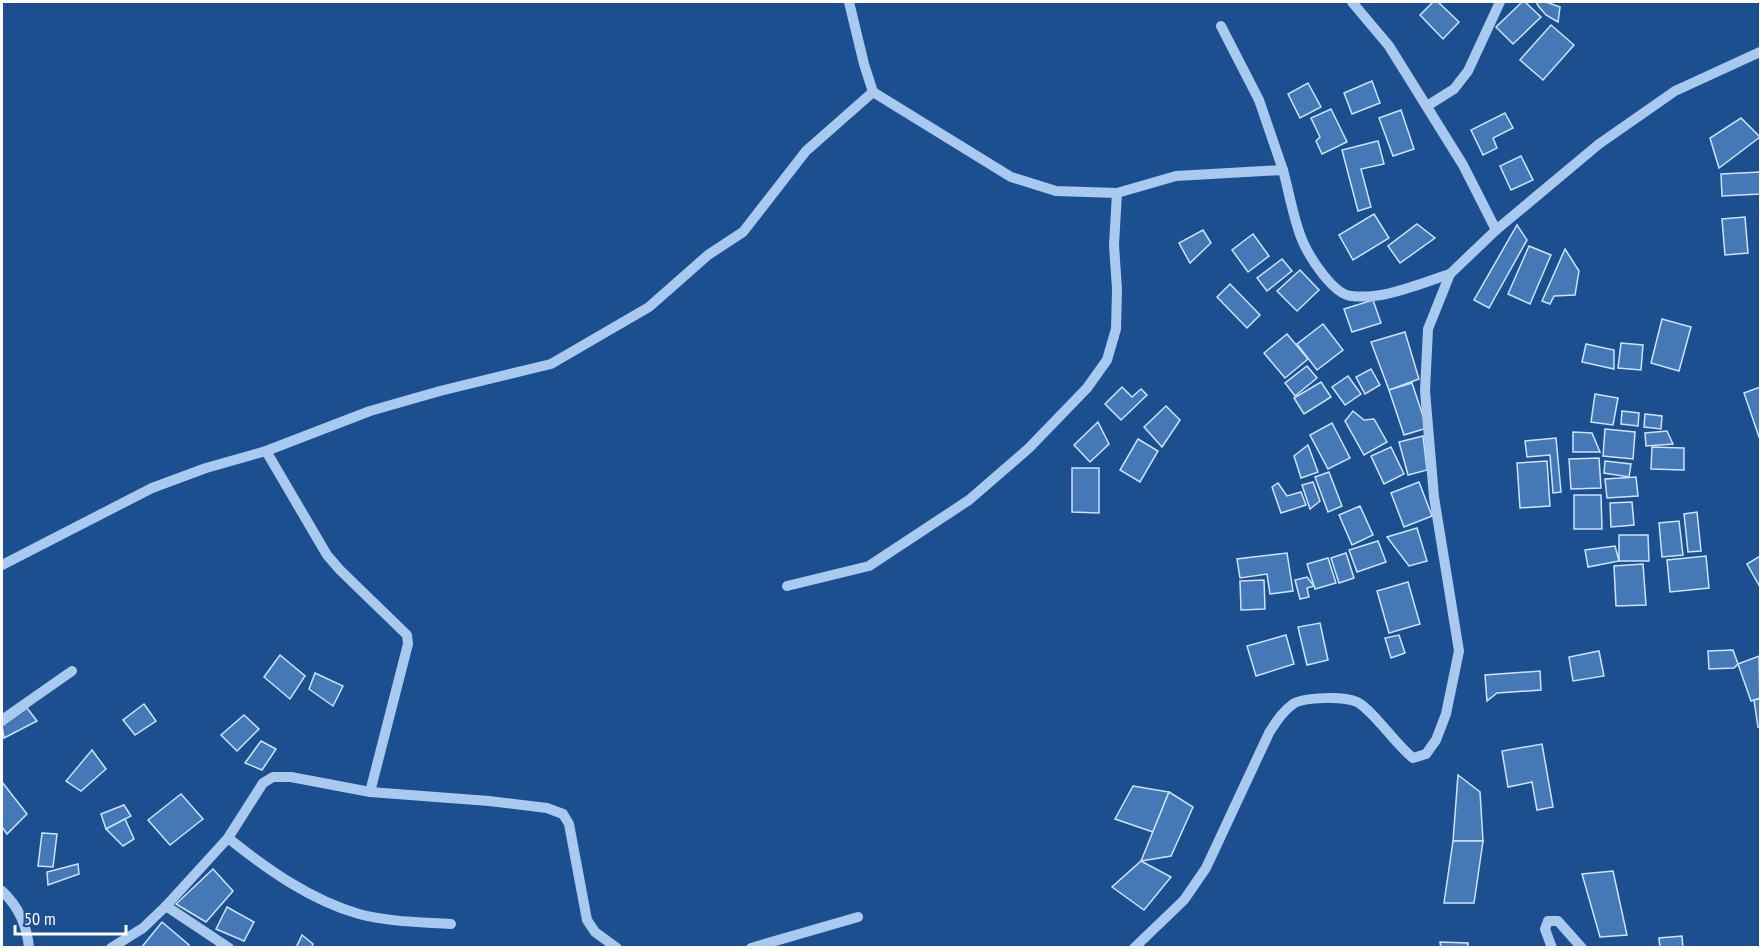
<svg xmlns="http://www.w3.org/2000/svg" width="1762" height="949" viewBox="0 0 1762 949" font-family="'PT Sans Narrow',sans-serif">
<rect width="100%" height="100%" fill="#1b4f8f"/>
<g fill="#4478b7" stroke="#cfe3fa" stroke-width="1.5">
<path d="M1433,2H1438L1459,22L1443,39L1420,15Z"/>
<path d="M1522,2H1525L1541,17L1513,44L1496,27Z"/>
<path d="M1536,2H1546L1560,7L1558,22L1546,15L1539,7Z"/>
<path d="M1551,25L1574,45L1543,80L1520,60Z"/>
<path d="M1372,81L1380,103L1352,114L1344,93Z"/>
<path d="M1308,83L1321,107L1300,118L1288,94Z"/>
<path d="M1331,109L1347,142L1322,154L1316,141L1320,137L1311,118Z"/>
<path d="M1401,110L1414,149L1393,156L1379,118Z"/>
<path d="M1505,113L1513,128L1493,138L1497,148L1483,155L1471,130Z"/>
<path d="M1741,118L1760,137L1719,168L1710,138Z"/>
<path d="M1378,141L1384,164L1361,169L1371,207L1358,211L1342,150Z"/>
<path d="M1521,156L1533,180L1511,190L1500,166Z"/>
<path d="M1760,172V194L1722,196L1721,174Z"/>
<path d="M1374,214L1389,238L1353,260L1339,235Z"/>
<path d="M1745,217L1748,253L1725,255L1722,219Z"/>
<path d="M1417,224L1435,238L1400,263L1388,246Z"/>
<path d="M1517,225L1527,240L1489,308L1474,300Z"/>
<path d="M1203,230L1211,243L1190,263L1179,243Z"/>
<path d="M1253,234L1269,256L1248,272L1232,250Z"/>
<path d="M1529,246L1551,255L1530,304L1508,294Z"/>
<path d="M1565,249L1579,271L1575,295L1554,296L1550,304L1542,301Z"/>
<path d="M1282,259L1292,271L1267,291L1257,278Z"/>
<path d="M1300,270L1319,290L1297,311L1277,291Z"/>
<path d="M1230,284L1260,315L1247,328L1217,297Z"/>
<path d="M1373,300L1381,323L1352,332L1344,309Z"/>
<path d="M1662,319L1691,327L1679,371L1651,363Z"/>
<path d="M1323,324L1343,350L1317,370L1297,344Z"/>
<path d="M1405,332L1419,379L1389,390L1371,342Z"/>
<path d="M1287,334L1308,359L1285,378L1264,353Z"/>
<path d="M1621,343L1643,345L1641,370L1618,368Z"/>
<path d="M1586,344L1614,350V369L1582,362Z"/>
<path d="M1307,366L1317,378L1295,396L1285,383Z"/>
<path d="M1371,369L1380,385L1365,394L1356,377Z"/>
<path d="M1348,376L1361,394L1345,405L1332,387Z"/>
<path d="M1321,382L1331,397L1304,414L1294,398Z"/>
<path d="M1412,383L1427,428L1404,435L1389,390Z"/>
<path d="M1122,387L1132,397L1141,389L1147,395L1121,420L1105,404Z"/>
<path d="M1760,387V437H1759L1744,393Z"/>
<path d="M1595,394L1618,398L1613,425L1591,422Z"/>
<path d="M1166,406L1180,420L1162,447L1144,427Z"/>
<path d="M1353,411L1364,420L1374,419L1387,442L1364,455L1345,421Z"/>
<path d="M1622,411L1639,413L1638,426L1621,424Z"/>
<path d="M1645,414L1662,416L1661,429L1644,427Z"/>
<path d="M1098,422L1109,444L1090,462L1074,445Z"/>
<path d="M1332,423L1350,458L1328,469L1310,435Z"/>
<path d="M1605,429L1635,432L1633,459L1603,456Z"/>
<path d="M1667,431L1673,444L1646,446L1645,433Z"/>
<path d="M1573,432L1592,433L1600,452H1573Z"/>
<path d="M1423,436L1427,470L1408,475L1399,442Z"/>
<path d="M1556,438L1561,492L1553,493L1550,455L1527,457L1525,441Z"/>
<path d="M1138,439L1158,451L1140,482L1120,470Z"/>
<path d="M1308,445L1318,472L1301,478L1294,456Z"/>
<path d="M1391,447L1404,474L1384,484L1371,456Z"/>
<path d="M1652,447L1684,448V470L1651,469Z"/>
<path d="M1599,458L1601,488L1571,489L1569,459Z"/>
<path d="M1547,461L1550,506L1520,508L1517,463Z"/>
<path d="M1605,461L1631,464L1629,477L1604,473Z"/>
<path d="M1072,468H1099V513L1072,512Z"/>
<path d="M1329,472L1342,506L1328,512L1315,477Z"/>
<path d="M1636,477L1638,496L1607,498L1605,479Z"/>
<path d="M1313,482L1320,501L1310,509L1302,485Z"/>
<path d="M1419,482L1432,516L1404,527L1391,493Z"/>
<path d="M1278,483L1287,496L1301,492L1306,505L1281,513L1272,487Z"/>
<path d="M1574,495H1601L1602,529H1574Z"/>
<path d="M1632,502L1634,525L1611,527L1610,503Z"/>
<path d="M1360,506L1373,535L1352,545L1339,515Z"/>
<path d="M1697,512L1701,551L1688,552L1684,514Z"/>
<path d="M1679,521L1683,555L1662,557L1659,523Z"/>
<path d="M1417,528L1427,561L1409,566L1387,537Z"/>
<path d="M1619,535H1648L1649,561H1619Z"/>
<path d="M1378,541L1386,562L1357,572L1349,550Z"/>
<path d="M1615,546L1619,561L1588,567L1585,550Z"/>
<path d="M1287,553L1293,591L1270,594L1267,574L1240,578L1237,559Z"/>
<path d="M1346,553L1354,578L1339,583L1331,558Z"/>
<path d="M1706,556L1709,588L1670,592L1667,560Z"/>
<path d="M1760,556V587L1747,564Z"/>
<path d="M1328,558L1336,583L1315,589L1307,564Z"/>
<path d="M1643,564L1646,605L1616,606L1614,566Z"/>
<path d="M1307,577L1314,586L1307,588L1309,597L1300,599L1295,580Z"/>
<path d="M1264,580L1265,609L1241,610L1240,581Z"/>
<path d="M1408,582L1420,624L1389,633L1377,591Z"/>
<path d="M1320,623L1328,660L1307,665L1298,627Z"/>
<path d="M1286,635L1294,664L1256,676L1247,646Z"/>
<path d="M1399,635L1405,653L1391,658L1385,638Z"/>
<path d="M1733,650L1738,664L1734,668L1709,669L1708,651Z"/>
<path d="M1599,651L1604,676L1573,681L1569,657Z"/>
<path d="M280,655L305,676L290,699L264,677Z"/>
<path d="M1759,656L1760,698L1751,701L1738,664Z"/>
<path d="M1540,671L1541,690L1497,693L1487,701L1485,675Z"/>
<path d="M315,673L343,686L333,706L309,689Z"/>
<path d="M1760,699V727H1758L1754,700Z"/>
<path d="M144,704L156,721L135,735L123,720Z"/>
<path d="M27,708L37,721L4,738L2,726Z"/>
<path d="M244,715L259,729L237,751L221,735Z"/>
<path d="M261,741L276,749L262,770L245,763Z"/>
<path d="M1542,744L1553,807L1537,810L1532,782L1508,787L1502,751Z"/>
<path d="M92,750L106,769L81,791L66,781Z"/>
<path d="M1458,775L1480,792L1483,841H1453Z"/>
<path d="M2,782L27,814L7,834L2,827Z"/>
<path d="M1133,786L1169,792L1153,832L1115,819Z"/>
<path d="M1169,792L1193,807L1171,856L1141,861Z"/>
<path d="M181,794L203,819L170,845L148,820Z"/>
<path d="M124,805L131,816L106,829L101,814Z"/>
<path d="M125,819L134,839L123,846L106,829Z"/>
<path d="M42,833L57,834L53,867L38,866Z"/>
<path d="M1453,841H1483L1474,903H1444Z"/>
<path d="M1141,861L1171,877L1144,910L1112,887Z"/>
<path d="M78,864L79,874L48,885L47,872Z"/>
<path d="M213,869L233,891L206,922L176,904Z"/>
<path d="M1613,871L1627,935L1600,937L1582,874Z"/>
<path d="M227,907L254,922L244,941L216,929Z"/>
<path d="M162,922L189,945L187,948H141Z"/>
<path d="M302,935L313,944L311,948H296Z"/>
<path d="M1682,936L1683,948H1660L1659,938Z"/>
<path d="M1440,942L1468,943V948H1441Z"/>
</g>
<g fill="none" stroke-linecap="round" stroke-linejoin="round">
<g stroke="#a9c9ee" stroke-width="10">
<path d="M849,2L864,64L873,92L1011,177L1056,191L1117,193L1176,176L1283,170C1289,192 1294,222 1303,242C1310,258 1333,294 1351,296C1384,300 1418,284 1450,274"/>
<path d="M1352,2L1389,46L1463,165L1496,230"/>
<path d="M1221,26L1259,100L1283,170"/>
<path d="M1427,106L1454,89L1468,71L1500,2"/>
<path d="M266,451L327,555L340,570L407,635L408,644L370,792"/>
<path d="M2,565L152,488L206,468L266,451L370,411L440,391L551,364L649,307L708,255L743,232L806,151L873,92"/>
<path d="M787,586L869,566L969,500L1029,448L1087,388L1107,360L1116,329L1117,289L1114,245L1117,193"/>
<path d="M2,720L72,671"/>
<path d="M228,838C267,869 310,900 359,914C389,922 421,922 451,924"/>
<path d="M2,891C18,906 27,925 29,948"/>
<path d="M166,906L229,948"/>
<path d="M111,948L143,928L166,906L228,838L263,783L273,777H291L370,792L489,801L547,808L563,814L569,824L587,920L595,932L617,948"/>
<path d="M751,948L858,917"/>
<path d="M1134,948L1184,900L1206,868L1269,733C1276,722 1282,712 1293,704C1304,697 1344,696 1357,702C1373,710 1396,745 1413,758L1426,754L1436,740L1446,714L1459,651L1434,497L1425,391L1428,329L1450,274L1496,230L1599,144L1675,91L1760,52"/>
<path d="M1552,948L1545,929L1548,921H1558L1582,948"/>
</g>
</g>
<rect width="1762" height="949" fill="none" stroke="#ffffff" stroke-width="6"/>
<path d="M15 925v9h111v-9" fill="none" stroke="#ffffff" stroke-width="3"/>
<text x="24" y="925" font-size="18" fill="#ffffff" stroke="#1b4f8f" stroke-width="4.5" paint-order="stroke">50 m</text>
</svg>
